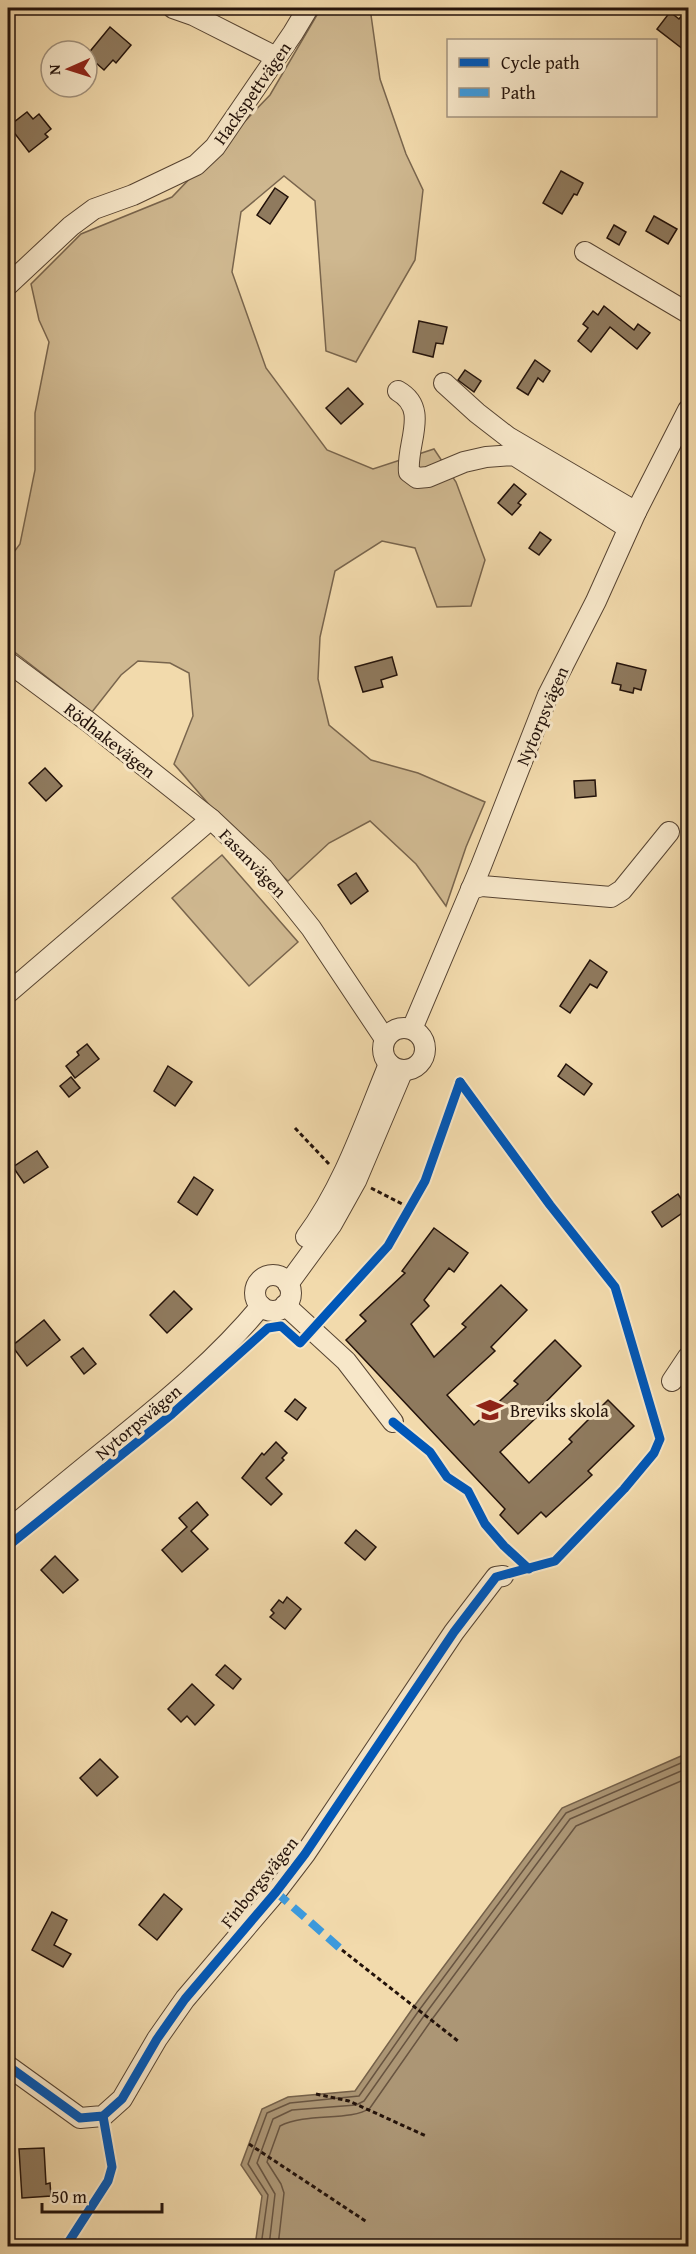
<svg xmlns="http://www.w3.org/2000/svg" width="696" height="2254" viewBox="0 0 696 2254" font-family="'Gentium Book Plus',serif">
<rect width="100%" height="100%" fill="#f2daac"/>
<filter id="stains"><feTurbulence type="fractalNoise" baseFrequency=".00333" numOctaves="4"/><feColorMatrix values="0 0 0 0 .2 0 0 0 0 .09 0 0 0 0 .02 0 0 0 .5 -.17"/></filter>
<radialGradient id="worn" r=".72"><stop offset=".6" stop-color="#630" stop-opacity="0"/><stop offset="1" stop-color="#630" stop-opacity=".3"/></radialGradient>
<g fill="#cfb890" stroke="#79654d" stroke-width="1.5">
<path d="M321,8H370L380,79L406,154L423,190L415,260L356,362L326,351L315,201L284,176L241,212L232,272L266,368L327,450L373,469L434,449L456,482L485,560L471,606L437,607L415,548L382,541L335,571L320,637L318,679L329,725L371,760L418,773L485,802L466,847L446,906L416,864L370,821L329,843L288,881L218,815L174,764L193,716L189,673L170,663L138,661L121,675L92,712L8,647V560L20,544L35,470V413L49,342L39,320L31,284L81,234L172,197L270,95Z"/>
<path d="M222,855L298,942L249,986L172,898Z"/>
</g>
<path fill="#ac9675" stroke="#75614a" stroke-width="1.5" d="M688,1753V2246H255L262,2196L241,2165L262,2109L288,2097L355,2091L415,2005L562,1808Z"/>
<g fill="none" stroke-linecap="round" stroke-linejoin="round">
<g stroke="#685440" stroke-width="1.5">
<path d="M261,2246L268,2195L248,2164L267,2113L290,2103L359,2096L420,2009L566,1813L688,1760"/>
<path d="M269,2246L275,2194L257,2163L273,2119L292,2110L356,2105L364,2101L426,2013L570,1819L688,1768"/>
<path d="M278,2246L284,2193L281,2184L267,2162L280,2126C307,2112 350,2122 370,2108L433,2018L576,1826L688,1778"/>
</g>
</g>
<g fill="#8f7a5e" stroke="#23120a" stroke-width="1.5">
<path d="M688,8V53L657,29L670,12L679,19Z"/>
<path d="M110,27L131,45L116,63L113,60L104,70L87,55Z"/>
<path d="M27,112L33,119L39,114L51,129L45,134L48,137L29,152L9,126Z"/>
<path d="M561,171L583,183L577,195L574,194L562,214L543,203Z"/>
<path d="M275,188L288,197L270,224L257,215Z"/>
<path d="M654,216L677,229L668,244L646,231Z"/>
<path d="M614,225L626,232L619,245L607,238Z"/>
<path d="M604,306L634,330L638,324L650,333L637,349L610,327L591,352L578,341L588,328L583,324L593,311L598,315Z"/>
<path d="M419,321L447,327L443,344L436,343L433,357L413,352Z"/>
<path d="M535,360L550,371L543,382L538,378L528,395L517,388Z"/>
<path d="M465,370L481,381L474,392L458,380Z"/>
<path d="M348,388L363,404L341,424L326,408Z"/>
<path d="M514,484L526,494L518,503L521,505L512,515L498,503Z"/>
<path d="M540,532L551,540L539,555L529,548Z"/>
<path d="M392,657L397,675L381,680L383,687L363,692L355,667Z"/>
<path d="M617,663L646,670L641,690L634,688L633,693L620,690L621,685L612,683Z"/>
<path d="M45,768L62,786L46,801L29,783Z"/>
<path d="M595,780L596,796L575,798L574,781Z"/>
<path d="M356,873L368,891L351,904L338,885Z"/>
<path d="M590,960L607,972L597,988L590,984L570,1013L560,1006Z"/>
<path d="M87,1044L99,1059L75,1078L66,1066L79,1055L77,1052Z"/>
<path d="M566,1064L592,1084L584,1095L558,1076Z"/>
<path d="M168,1066L192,1082L175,1106L154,1091Z"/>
<path d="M71,1077L80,1088L69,1097L60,1086Z"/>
<path d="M37,1151L48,1167L24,1183L13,1167Z"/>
<path d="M194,1177L213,1190L197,1215L178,1202Z"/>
<path d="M678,1194L688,1209L662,1227L652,1212Z"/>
<path d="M434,1228L468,1253L454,1272L449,1268L424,1300L429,1306L411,1324L434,1357L466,1327L462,1324L501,1285L527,1310L491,1347L495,1351L447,1395L474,1425L518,1384L514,1381L555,1340L581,1366L536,1412L539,1415L500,1452L529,1483L572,1442L569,1439L608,1400L634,1426L588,1471L592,1475L546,1517L541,1512L518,1534L500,1515L505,1509L346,1340L366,1321L360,1315L405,1273L402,1271Z"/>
<path d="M174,1291L192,1309L167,1333L150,1315Z"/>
<path d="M44,1320L60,1340L27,1366L12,1346Z"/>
<path d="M83,1348L96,1364L84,1374L71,1357Z"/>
<path d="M295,1399L306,1408L297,1420L285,1411Z"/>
<path d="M276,1442L287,1453L282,1458L284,1460L266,1478L282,1494L271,1505L242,1478L262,1453L264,1455Z"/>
<path d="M197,1502L208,1515L191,1531L208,1549L182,1572L162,1550L187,1527L179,1518Z"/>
<path d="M356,1530L376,1547L365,1560L345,1543Z"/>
<path d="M55,1556L78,1580L63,1593L41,1570Z"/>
<path d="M287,1597L301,1609L285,1629L270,1617L274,1613L271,1610L279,1600L283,1603Z"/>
<path d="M225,1665L241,1679L233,1689L216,1675Z"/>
<path d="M192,1684L214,1705L195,1725L187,1716L181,1722L168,1709Z"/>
<path d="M100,1759L118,1777L97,1796L80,1778Z"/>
<path d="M164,1894L182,1909L157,1940L139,1925Z"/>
<path d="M52,1912L67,1920L54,1945L71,1954L63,1967L32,1950Z"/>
<path d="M44,2148L46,2184L50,2183L51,2196L22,2198L19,2149Z"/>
</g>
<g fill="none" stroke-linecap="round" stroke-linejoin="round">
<g stroke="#574432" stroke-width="22">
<g id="minor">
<path d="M173,8L193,15L276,57"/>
<path d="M585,252L688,313"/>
<path d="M8,285L71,226L94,209L133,195L196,165L215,147L293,33L308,8"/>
<path d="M444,383L477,413L508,437L636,512"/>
<path d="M398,391C430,409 406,443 409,472L417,478L428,477L464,462L486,457L514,455L628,528"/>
<path d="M8,662L90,723L211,819"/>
<path d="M471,889L482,886L611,897L622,890L669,832"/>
<path d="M8,993L211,819L263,868L311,928L385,1039"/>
<circle cx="404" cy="1049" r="21"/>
<path d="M412,1029L481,866L548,695L596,601L636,512L688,410"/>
<path d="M306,1237C344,1186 365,1122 389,1064"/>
<circle cx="273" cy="1293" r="18"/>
<path d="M288,1284L332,1224L356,1181L403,1070"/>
<path d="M285,1305L346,1361L393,1422"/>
<path d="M672,1381L688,1357"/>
<path d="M8,1530C43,1501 78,1472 114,1443C166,1401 218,1358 261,1306"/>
<path d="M8,2066L80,2118L103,2116L122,2099L157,2039L185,1999L276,1892L305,1854L454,1632L496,1577L503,1576"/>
</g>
</g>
<g stroke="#23120a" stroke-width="3" stroke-dasharray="4.5 3" stroke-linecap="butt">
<path d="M295,1128L329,1164"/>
<path d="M371,1188L410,1208"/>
<path d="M342,1950L458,2041"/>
<path d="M316,2094L349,2101L426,2136"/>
<path d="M249,2144L367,2222"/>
</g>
<use href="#minor" stroke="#f7e7c9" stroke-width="20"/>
<path stroke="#3c9ade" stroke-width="8" stroke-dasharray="15 8" stroke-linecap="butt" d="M276,1892L342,1950"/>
<g stroke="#f7e7c9" stroke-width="13">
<g id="cycleway">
<path d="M393,1422L430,1452L447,1477L468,1491L485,1524L504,1546L529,1569"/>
<path d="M8,1546L172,1414L268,1328L281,1326L300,1343L388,1246L425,1181L460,1082"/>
<path d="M8,2066L80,2118L103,2116L122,2099L157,2039L185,1999L276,1892L305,1854L454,1632L496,1577L555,1561L624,1489L654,1453L660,1439L615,1287L550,1205L460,1082"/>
<path d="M66,2246L108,2181L112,2167L103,2116"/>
</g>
</g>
<use href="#cycleway" stroke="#0057b8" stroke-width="9"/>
</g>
<defs>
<g id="school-bare" transform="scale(2.07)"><path d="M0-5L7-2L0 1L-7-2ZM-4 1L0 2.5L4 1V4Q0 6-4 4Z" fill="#8f2418" stroke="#f7e7c9" stroke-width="2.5" paint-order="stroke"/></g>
</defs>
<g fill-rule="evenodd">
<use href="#school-bare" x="490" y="1410"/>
</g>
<g text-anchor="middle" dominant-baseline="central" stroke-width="6" stroke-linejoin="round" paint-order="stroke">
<g font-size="18" fill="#23120a" stroke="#f7e7c9">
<text transform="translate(252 93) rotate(-55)">Hackspettvägen</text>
<text transform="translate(542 716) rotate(-67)">Nytorpsvägen</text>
<text transform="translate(110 740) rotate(38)">Rödhakevägen</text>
<text transform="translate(253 863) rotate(46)">Fasanvägen</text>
<text transform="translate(138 1422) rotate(-40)">Nytorpsvägen</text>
<text transform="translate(259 1882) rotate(-51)">Finborgsvägen</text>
</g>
<g font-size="18" fill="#23120a" stroke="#f7e7c9" text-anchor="start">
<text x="510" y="1410">Breviks skola</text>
</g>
</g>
<rect width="696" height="2254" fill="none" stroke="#f2daac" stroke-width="30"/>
<rect x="9" y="9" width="678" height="2236" fill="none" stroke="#23120a" stroke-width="3"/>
<rect x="15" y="15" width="666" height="2224" fill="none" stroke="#23120a" stroke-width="1.5"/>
<rect x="447" y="39" width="210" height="78" fill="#f7e7c9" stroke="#a2927d" stroke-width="1.5"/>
<rect x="459" y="58" width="30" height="9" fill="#0057b8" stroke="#a2927d" stroke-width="1.5"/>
<text x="501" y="69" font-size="18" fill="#23120a">Cycle path</text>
<rect x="459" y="88" width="30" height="9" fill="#3c9ade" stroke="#a2927d" stroke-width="1.5"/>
<text x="501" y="99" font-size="18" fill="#23120a">Path</text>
<g transform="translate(69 69) rotate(267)"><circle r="28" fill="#f7e7c9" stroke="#a2927d" stroke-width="1.5"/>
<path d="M0-4.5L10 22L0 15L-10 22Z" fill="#8f2418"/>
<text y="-9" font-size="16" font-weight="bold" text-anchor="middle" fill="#23120a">N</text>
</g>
<path d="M42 2203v9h120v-9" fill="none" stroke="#23120a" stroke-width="3"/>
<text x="51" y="2203" font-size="18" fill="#23120a" stroke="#f7e7c9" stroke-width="4.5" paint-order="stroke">50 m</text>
<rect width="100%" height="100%" filter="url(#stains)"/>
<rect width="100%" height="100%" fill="url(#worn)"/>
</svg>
